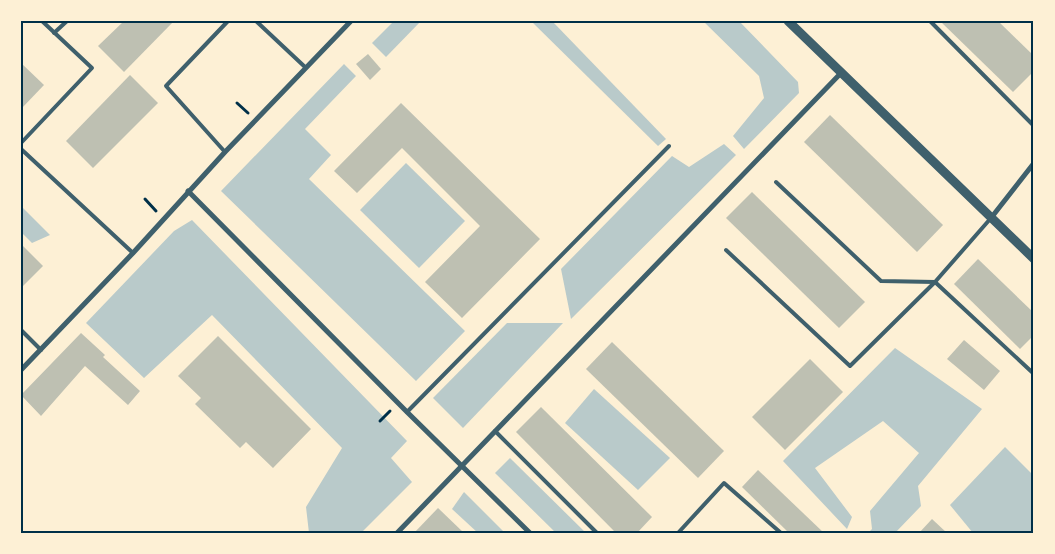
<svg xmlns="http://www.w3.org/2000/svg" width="1055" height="554" viewBox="0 0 1055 554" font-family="Raleway,sans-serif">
<rect width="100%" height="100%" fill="#fdf0d5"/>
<g fill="#b9caca">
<path d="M394,21H421L386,57L372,43Z"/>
<path d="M531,21H552L666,139L658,146Z"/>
<path d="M703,21H739L798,82L799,93L744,149L733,136L764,98L759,76Z"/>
<path d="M344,64L356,76L305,129L331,155L309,179L465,331L416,381L221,191Z"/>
<path d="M724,144L736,155L571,319L561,269L672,156L689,167Z"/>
<path d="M406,163L465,221L419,268L360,210Z"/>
<path d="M21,206L50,235L32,243L21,232Z"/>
<path d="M192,220L407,441L391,458L412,482L361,533H309L306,507L342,448L212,315L144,378L86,323L174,231Z"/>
<path d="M507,323H563L463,428L433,398Z"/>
<path d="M895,348L982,409L918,486L921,506L895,533H868L872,529L870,511L919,453L883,421L815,468L852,517L847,529L783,461Z"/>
<path d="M594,389L670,458L638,490L565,423Z"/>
<path d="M1005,447L1034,476V533H973L950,505Z"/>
<path d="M510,458L586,533H556L495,473Z"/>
<path d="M464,492L505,533H478L452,509Z"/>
</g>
<g fill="#bec0b2">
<path d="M124,21H174L124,72L98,46Z"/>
<path d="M940,21H998L1034,56V71L1013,92Z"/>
<path d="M368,54L381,69L370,80L356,64Z"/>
<path d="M21,63L44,85L21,109Z"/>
<path d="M130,75L158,103L93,168L66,141Z"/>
<path d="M401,103L540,239L462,318L425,282L480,226L402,148L357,193L334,171Z"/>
<path d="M830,115L943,225L917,252L804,142Z"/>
<path d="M752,192L865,302L839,328L726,218Z"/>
<path d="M21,244L43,266L21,288Z"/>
<path d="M978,259L1034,313V335L1020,349L954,284Z"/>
<path d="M81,333L105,355L103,357L140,391L128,405L85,366L41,416L21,395Z"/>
<path d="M218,336L311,429L273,468L246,442L240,448L195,404L201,398L178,376Z"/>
<path d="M964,340L1000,371L984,390L947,359Z"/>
<path d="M612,342L724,451L698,478L586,369Z"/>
<path d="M810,359L843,392L785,450L752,417Z"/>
<path d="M541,407L652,517L637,533H616L516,432Z"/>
<path d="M758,470L824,533H789L742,487Z"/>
<path d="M438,508L464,533H414Z"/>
<path d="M932,519L947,533H919Z"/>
</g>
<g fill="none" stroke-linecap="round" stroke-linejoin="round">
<g stroke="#003049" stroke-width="3">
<path d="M237,103L248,113"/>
<path d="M145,199L156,211"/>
<path d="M380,421L390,411"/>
</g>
<g stroke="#3f606c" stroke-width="4">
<path d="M256,21L305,67"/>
<path d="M930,21L1034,126"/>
<path d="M54,33L67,21"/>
<path d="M21,143L92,68L42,21"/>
<path d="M21,149L133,253"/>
<path d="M225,152L166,86L228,21"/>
<path d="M776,182L881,281L935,282L1034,374"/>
<path d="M726,250L850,366L935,282L991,218"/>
<path d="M21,330L41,350"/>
<path d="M407,412L669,146"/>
<path d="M495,431L597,533"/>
<path d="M678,533L724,483L781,533"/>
</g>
<g stroke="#3f606c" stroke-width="5">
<path d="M188,191L407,412L530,533"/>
<path d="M991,218L1034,163"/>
<path d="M21,370L133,253L225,152L351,21"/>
<path d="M397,533L841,73"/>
</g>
<path stroke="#3f606c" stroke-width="9" d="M788,21L1034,259"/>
</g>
<rect width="1055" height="554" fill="none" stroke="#fdf0d5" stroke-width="45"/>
<rect x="22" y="22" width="1010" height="510" fill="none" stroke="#003049" stroke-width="2"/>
</svg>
